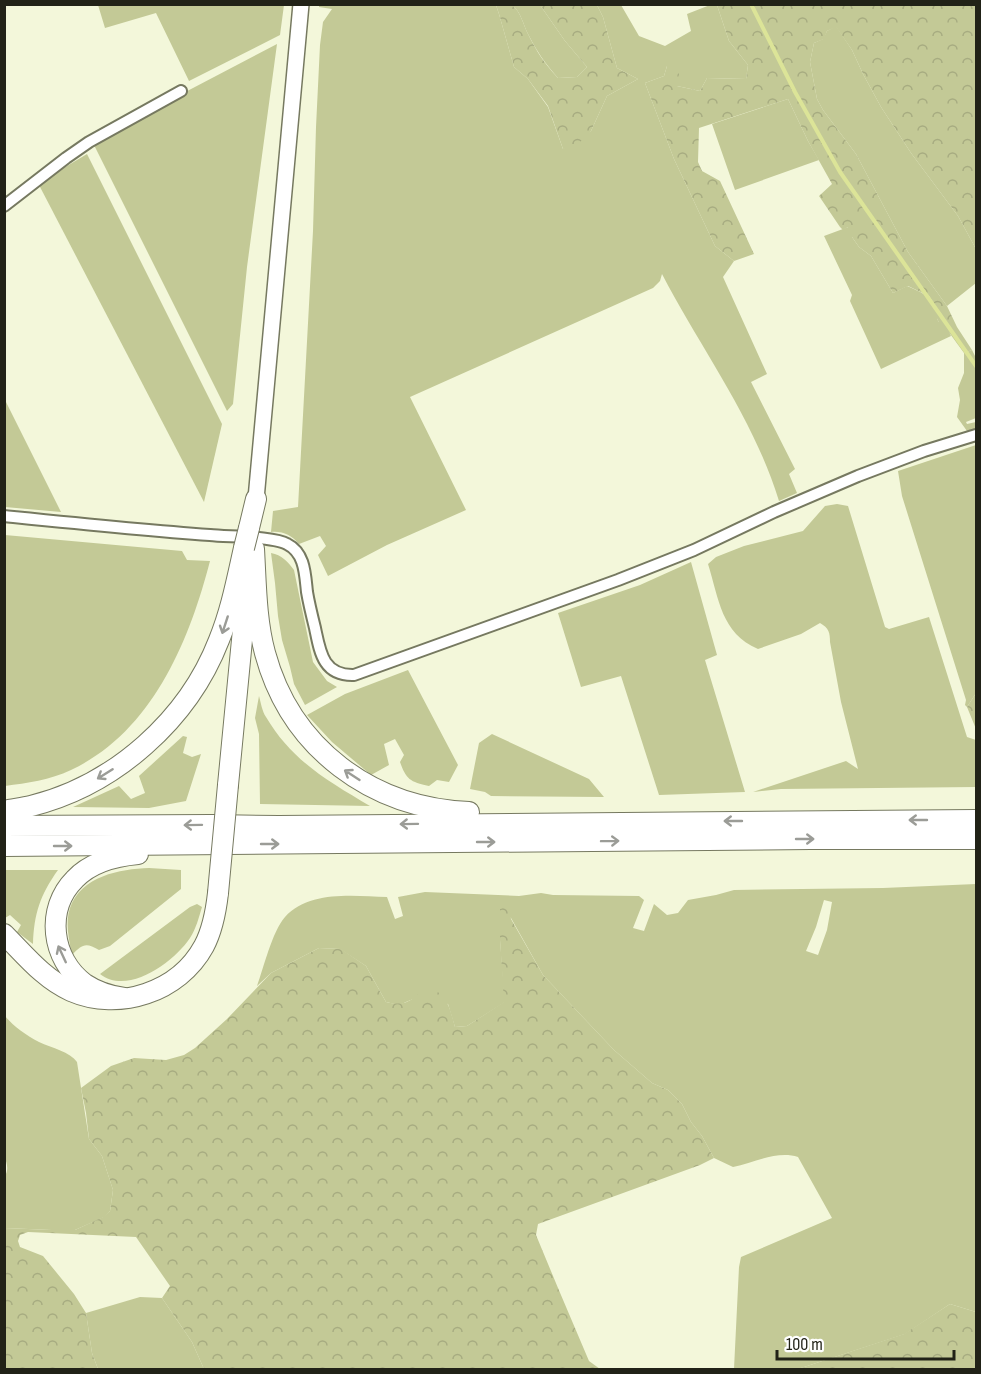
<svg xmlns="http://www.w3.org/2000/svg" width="981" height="1374" viewBox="0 0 981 1374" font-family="'Sofia Sans Condensed',sans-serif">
<defs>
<pattern id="forest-crowns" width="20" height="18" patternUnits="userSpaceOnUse" patternTransform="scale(1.5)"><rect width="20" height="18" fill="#c3c996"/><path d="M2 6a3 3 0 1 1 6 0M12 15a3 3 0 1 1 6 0" fill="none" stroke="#a7ac81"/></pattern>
</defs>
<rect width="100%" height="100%" fill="#f3f7da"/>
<g fill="#c3c996" fill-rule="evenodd">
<path d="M98,5V4L284,5L280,35L189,81L156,13L105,28Z"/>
<path d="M319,5H496L499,14L514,67L528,79L548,107L563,149L591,131L607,96L638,79L617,68L603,17L597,5H621L639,36L665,46L691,31L687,14L710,5H717L729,41L748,65L746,79L707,78L700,91L677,86L667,66L664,76L645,83L674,159L715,246L734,261L723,277L767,374L751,382L795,469L789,474L797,493L779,501C754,419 701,349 662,274L660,281L653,288L410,397L466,510L387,545L328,576L318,555L326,546L320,536L299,544C291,535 283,531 271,532L273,511L298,507L313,231L316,127L320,45L323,22L332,9L319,7Z"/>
<path d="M512,5H540L565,41L587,67L577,77L558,78C544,62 538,53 528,34C523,24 521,12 512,5Z"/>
<path d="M836,26L852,50L863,74L881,107L911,153L958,216L976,249V283L947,306L908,252L856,154L823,110L817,99L810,62L814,43L823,39L827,31Z"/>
<path d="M277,44L247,267L233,404L227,411L94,145L151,110Z"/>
<path d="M788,99L808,141L819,160L735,190L712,124Z"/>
<path d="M87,154L222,424L204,502L39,185L62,169Z"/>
<path d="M851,226L852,227V237L859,247L871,256L893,293L907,286C927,295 934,297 943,318L937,319L939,322L944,320L951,336L881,369L850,301L852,295L825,238L824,236Z"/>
<path d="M972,350L976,358V418L966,422L967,424L976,422V429L967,431L957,417L960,400L958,388L964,373V353Z"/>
<path d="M4,400H5L61,512L5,507Z"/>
<path d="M976,445V693L967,707L965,705L966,700L902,496L898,471Z"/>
<path d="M837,504L848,506L885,627L889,629L929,617L967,737L976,740V787L781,789L753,792L846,761L858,769L841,702L830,642C830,633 829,628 820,623L801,634L758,649C721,633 719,599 708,564L716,557L744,546L803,531L825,506Z"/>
<path d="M5,535L182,551L187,560L210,561C189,642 152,732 71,770C50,780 27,783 5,786Z"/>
<path d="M271,553C282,555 287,561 294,570L313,662L327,681L337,687L305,705L294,684L290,667L282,640L278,616L275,583Z"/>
<path d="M691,562L717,655L705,660L745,792L659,795L621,676L581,687L558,613L640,585Z"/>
<path d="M408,670L458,765L449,782L437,780L429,786C410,782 406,779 400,762L404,755L395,739L384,744L389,765L371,775L332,742L307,715L345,694Z"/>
<path d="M259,696C261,703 262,711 266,717C292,761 328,781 370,806L260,804L259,734L255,718Z"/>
<path d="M492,734L589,779L604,797L491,796L485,792L470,789L479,743Z"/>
<path d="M183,736L187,737L183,753L192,757L201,754L186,801L149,808L73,807L119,786L131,799L145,793L139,776Z"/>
<path d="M149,868L181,870V889L110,946L99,950C86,942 82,944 72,955C69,940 65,922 70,908C81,876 120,869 149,868Z"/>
<path d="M5,870H58C40,895 34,914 33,944L17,932L21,925L10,915L5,918Z"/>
<path d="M976,884V1312L950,1304L905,1334L798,1369H734L739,1267L741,1257L832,1218L798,1157C777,1150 754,1163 733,1167L714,1158L702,1136L691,1122L682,1104L668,1090L652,1083L614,1050L543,975L511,918L500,909V940L505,1002L467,1026L455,1027L448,1004L413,999L399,1005L386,1002L366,966L340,949L319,948L271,973L257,986C264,967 272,932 285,917C309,890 354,896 387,897L395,919L403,916L398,897L425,892L519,896L541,893L553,895L639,896L644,900L633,928L644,931L654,904L667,915L678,913L688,900L716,895L734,890L883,888ZM824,900L832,902L827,930L818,955L806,951L816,927Z"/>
<path d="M197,904L202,907C199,917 196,929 190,938C174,962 128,996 100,974L190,907Z"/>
<path d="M4,1015C14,1027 26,1035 39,1042C52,1048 70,1052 77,1062L89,1139L102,1156L113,1190L110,1211L104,1217L75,1230H51L5,1228V1176C9,1169 7,1163 4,1156Z"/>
<path d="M140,1297L162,1298L192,1342L204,1369H98L92,1353L86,1313Z"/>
</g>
<g fill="url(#forest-crowns)">
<path d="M496,5H512C521,12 523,24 528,34C537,52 544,63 558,78L577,77L587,67L565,41L540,5H597L603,17L617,68L638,79L607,96L591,131L574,148L563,149L548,106L528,79L514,67L499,14Z"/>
<path d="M717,5H976V249L958,216L911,153L881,107L863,74L852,50L836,27L827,31L824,39L814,43L810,62L817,99L823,110L856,154L908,252L947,306L957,327L972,350L964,353L948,331L944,321L943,323L939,322L937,319L942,315L929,296L908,286L893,293L871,256L859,247L852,237L851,232L852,227H848L843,230L840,227L819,196L832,184L808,141L788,99L699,128L698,162L702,171L720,181L754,254L734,261L715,246L674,159L645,83L664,76L667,66H673L679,74L677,86L700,91L707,78L746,79L748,65L729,41Z"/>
<path d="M976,693V729L967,707Z"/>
<path d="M509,906L511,919L543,975L614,1050L652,1083L668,1090L682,1104L691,1122L702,1136L714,1158L700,1165L538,1224L536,1235L558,1288L589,1361L600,1369H204L192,1342L162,1298L170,1286L136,1237L28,1232L20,1235L18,1241L20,1247L43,1256L74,1294L86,1313L92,1353L98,1369H5V1228L51,1230H75L103,1217L110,1211L113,1190L102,1156L89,1139L86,1113L81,1088L111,1066L134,1058L166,1060L184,1055L195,1048L227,1019L271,973L319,948L341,949L366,966L386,1002C408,1007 413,999 428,985C448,998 449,1004 455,1027L467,1026L504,1002L500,940V909Z"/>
<path d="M950,1304L976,1312V1369H798L904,1334Z"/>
</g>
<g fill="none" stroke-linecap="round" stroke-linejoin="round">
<path stroke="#dce498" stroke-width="4" d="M751,4L795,92L840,172L976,366"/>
<g stroke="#767960" stroke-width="14">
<g id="street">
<path d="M4,206L66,158L89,142L181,91"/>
<path d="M4,516C73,523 141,530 210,535C227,537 274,536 287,544C305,553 305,574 307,592C309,604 312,616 315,628C320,652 323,676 354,675L618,580L694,550L774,512L858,476L924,451L976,435"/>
</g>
</g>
<g stroke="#767960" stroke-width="18">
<path id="secondary" d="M256,499L301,4"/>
</g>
<g stroke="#767960" stroke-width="22">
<g id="highway">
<path d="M249,528L256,499"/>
<path d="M254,549C256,583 256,620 265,653C291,749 372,808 469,812"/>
<path d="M228,785L247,588"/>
<path d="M4,811C13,809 23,808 31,806C115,785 188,720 219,640C231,611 237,579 244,548"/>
<path d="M4,826L212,825L279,826L976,820"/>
<path d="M4,846L811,839H976"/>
<path d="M4,934C25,955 44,979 71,991C119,1012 179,992 204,946C213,929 216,911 218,893"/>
<path d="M124,998C110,996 97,992 85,984C51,959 45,909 75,879C91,862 116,856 138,854"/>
</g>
</g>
<use href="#street" stroke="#fff" stroke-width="10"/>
<use href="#secondary" stroke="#fff" stroke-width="15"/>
<use href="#highway" stroke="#fff" stroke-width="20"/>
<g stroke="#767960" stroke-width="22" stroke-linecap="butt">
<g id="highway-bridge">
<path d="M244,548L249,528"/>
<path d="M218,893L228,785"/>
</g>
</g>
<use href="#highway-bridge" stroke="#fff" stroke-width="20"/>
</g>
<defs><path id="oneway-shaft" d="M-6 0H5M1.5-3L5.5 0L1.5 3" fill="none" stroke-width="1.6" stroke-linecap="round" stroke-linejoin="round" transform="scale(1.5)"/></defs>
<g stroke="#9b9c97">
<use href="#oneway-shaft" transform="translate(225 625) rotate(108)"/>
<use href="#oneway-shaft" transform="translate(105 774) rotate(148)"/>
<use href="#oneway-shaft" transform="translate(352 775) rotate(-147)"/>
<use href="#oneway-shaft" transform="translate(918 820) rotate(180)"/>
<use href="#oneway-shaft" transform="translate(733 821) rotate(180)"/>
<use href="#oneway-shaft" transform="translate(409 824) rotate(179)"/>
<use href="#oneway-shaft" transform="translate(193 825) rotate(179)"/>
<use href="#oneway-shaft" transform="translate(805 839)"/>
<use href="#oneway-shaft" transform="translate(610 841) rotate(-1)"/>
<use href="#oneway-shaft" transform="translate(486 842)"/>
<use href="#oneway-shaft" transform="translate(270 844)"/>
<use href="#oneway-shaft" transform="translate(63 846)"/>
<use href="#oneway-shaft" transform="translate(62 954) rotate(-115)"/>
</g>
<rect width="981" height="1374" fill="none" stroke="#212217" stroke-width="12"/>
<path d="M777 1350v9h177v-9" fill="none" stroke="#212217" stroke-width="3"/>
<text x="786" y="1350" font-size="18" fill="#212217" stroke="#ffffff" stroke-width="4.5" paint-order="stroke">100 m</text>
</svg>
